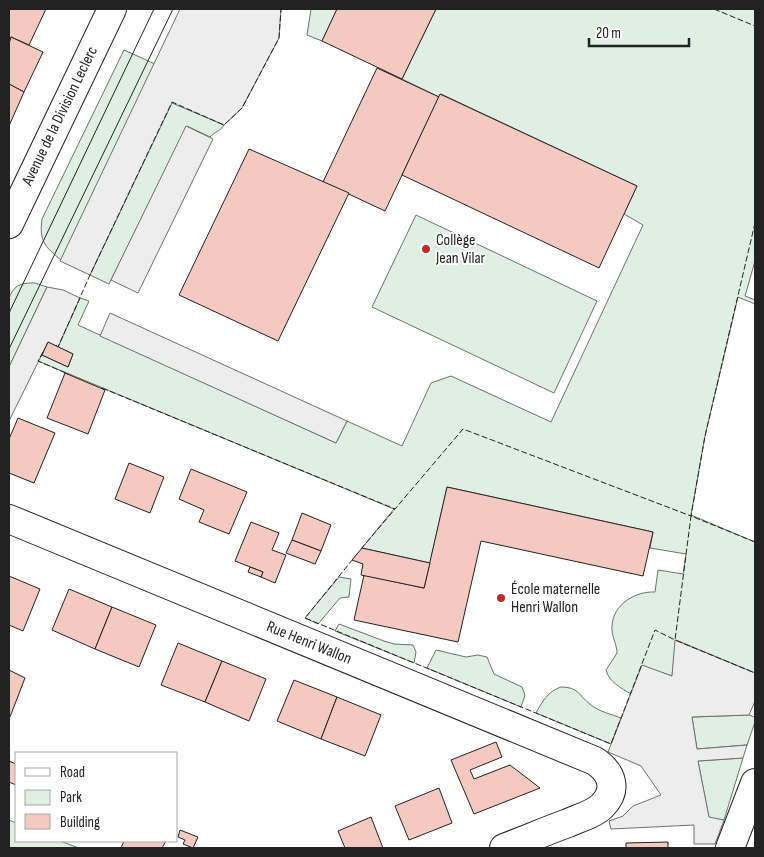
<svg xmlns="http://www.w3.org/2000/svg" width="764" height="857" viewBox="0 0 764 857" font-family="'Sofia Sans Condensed',sans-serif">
<rect width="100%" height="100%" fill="#fff"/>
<g fill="#e0efe3" stroke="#6f6f6f">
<path d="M311,9H337L322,41L307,35Z"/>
<path d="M436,9H755V261L745,296L755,300V304L738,297L705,436L691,515L755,542V673L676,640L672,676L642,666L631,694C621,688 609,682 606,670L617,653C617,644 611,636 612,626C613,604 636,591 655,592L658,570L683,574L686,554L650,548L653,532L447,487L430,563L362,548L394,509L38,361L42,355L68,367L73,354L58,347L80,298L89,301L78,325L336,443L347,421L402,446L431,383L451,376L551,422L643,225L624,214L637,186L441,94L439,97L402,79Z"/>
<path d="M124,50L155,64L61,260C45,247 39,241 42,219Z"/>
<path d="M172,102L224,125C221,131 214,132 210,137L187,126L109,284L90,275Z"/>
<path d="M416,215L597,301L554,393L372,307Z"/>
<path d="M35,283L47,287L9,367V298C15,284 21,283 35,283Z"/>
<path d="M339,577L351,579L349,597L340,598L318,624L305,618Z"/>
<path d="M339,624L384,641L394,644L413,645L416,652L414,663L335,631Z"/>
<path d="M436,650L466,657L478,655L487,657L494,674L522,687L525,695L521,707L427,668Z"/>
<path d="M561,687C579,687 578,695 591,705C600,712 611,714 621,718L611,744L536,713C542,702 548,691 561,687Z"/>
<path d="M749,715L755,717V722L747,745L697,749L692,717Z"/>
<path d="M743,758L724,820L709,818L698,761Z"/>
<path d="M9,820L16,823V841H60L79,848H9Z"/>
</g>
<g fill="#ededed" stroke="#6f6f6f">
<path d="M180,9H281L279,38L242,108L224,125L172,103L90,275L60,261Z"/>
<path d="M186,126L213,139L138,293L111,280Z"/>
<path d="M47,287L63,290L80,298L58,347L48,342L9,421V367Z"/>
<path d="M110,313L347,421L336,443L100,336Z"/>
<path d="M675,640L755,673V701L749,715L692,717L697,749L747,745L743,758L698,761L709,817L724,820L715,844H694V825L611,829L609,821L623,816L633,806L661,795L641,766L608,752L642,665L672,676Z"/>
</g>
<g fill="#f3c9c0" stroke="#222">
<path d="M9,9H46L29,45L11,37L9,44Z"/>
<path d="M337,9H436L402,79L322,41Z"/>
<path d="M11,37L43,52L24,92L9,84V44Z"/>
<path d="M377,68L439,97L385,211L323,182Z"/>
<path d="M9,84L24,92L9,126Z"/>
<path d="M440,94L637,186L599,268L402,175Z"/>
<path d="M249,149L349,193L278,341L179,295Z"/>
<path d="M48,342L73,354L68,367L42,355Z"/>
<path d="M65,373L105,390L88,434L47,418Z"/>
<path d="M18,418L55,433L34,483L9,473V439Z"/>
<path d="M129,463L164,477L150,513L115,499Z"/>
<path d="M191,469L247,492L229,534L199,522L204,510L179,499Z"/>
<path d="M447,487L653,532L643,576L481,541L458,642L354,620L364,575L424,588Z"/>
<path d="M302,513L331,525L321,551L292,540Z"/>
<path d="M251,522L279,533L272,550L286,555L275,583L261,577L263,572L235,561Z"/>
<path d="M292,540L321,551L315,564L286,553Z"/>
<path d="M362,548L430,563L424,588L361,575L363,564L352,560Z"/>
<path d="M250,567L263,572L261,577L248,572Z"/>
<path d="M9,576L40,589L23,631L9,625Z"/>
<path d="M69,589L112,607L95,649L52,630Z"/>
<path d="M112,607L156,625L139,667L95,649Z"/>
<path d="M178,643L222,661L205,702L161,685Z"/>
<path d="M222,661L266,679L249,721L205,702Z"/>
<path d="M9,670L25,678L10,717L9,716Z"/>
<path d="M294,680L337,697L321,739L277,721Z"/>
<path d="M337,697L381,715L365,756L321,739Z"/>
<path d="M496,742L502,757L470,770L474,779L510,765L540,788L474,814L451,760Z"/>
<path d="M9,761L16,764V785L9,782Z"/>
<path d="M439,788L452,823L409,840L395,806Z"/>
<path d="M371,817L383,848H345L338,831Z"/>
<path d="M180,830L198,837L193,848L183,844L185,840L178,837Z"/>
<path d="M124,841H166L162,848H121Z"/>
<path d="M668,842V848H626V843Z"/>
</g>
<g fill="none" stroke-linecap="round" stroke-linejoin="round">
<g stroke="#222" stroke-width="30">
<g id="street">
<path d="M9,519L595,761C611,772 619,789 602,806C594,814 579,818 568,823C546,831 525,840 504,848"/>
<path d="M730,848L755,783"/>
</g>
</g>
<g stroke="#222" stroke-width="30">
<path id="secondary" d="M9,224L112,9"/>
</g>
<use href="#street" stroke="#fff" stroke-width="28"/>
<use href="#secondary" stroke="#fff" stroke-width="28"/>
<g stroke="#222" stroke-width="1">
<path d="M9,313L154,9"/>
<path d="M9,349L173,9"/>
</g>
<g stroke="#222" stroke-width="1" stroke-dasharray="6 2.5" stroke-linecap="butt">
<path d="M714,9L755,26"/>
<path d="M56,345L58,347L90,275L172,102L224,125L242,108L279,38L281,9"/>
<path d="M43,352L38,361L68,374"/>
<path d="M102,388L395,509L463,429L691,516L705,436L755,223"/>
<path d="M755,542L691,516L675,640L755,673"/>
<path d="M361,549L395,509"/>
<path d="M353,559L305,618L611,744L655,630L675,640"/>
</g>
</g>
<g fill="#c62828" stroke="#fff" stroke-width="2">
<circle cx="426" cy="249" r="5"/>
<circle cx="501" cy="598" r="5"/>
</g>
<g text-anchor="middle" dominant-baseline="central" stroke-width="4" stroke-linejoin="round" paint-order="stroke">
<g font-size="16" fill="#222" stroke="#fff">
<text transform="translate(60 116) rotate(-64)">Avenue de la Division Leclerc</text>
<text transform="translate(309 643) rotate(22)">Rue Henri Wallon</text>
</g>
<g font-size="16" fill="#222" stroke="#fff" text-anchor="start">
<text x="436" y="240">Collège<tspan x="436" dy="18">Jean Vilar</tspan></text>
<text x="511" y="589">École maternelle<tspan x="511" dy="18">Henri Wallon</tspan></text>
</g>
</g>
<rect width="764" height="857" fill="none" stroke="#222222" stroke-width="20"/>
<rect x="15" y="752" width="162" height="90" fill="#ffffff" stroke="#a7a7a7"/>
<rect x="25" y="768" width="25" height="8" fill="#ffffff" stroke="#a7a7a7"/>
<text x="60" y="777" font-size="15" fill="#222222">Road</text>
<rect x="25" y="790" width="25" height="15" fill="#e0efe3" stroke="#a7a7a7"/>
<text x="60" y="802" font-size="15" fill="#222222">Park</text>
<rect x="25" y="814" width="25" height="15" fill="#f3c9c0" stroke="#a7a7a7"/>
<text x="60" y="827" font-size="15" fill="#222222">Building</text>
<path d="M589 38v8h100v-8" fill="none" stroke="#222222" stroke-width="2.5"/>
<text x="596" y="38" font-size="15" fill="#222222" stroke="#ffffff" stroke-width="4" paint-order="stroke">20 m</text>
</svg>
